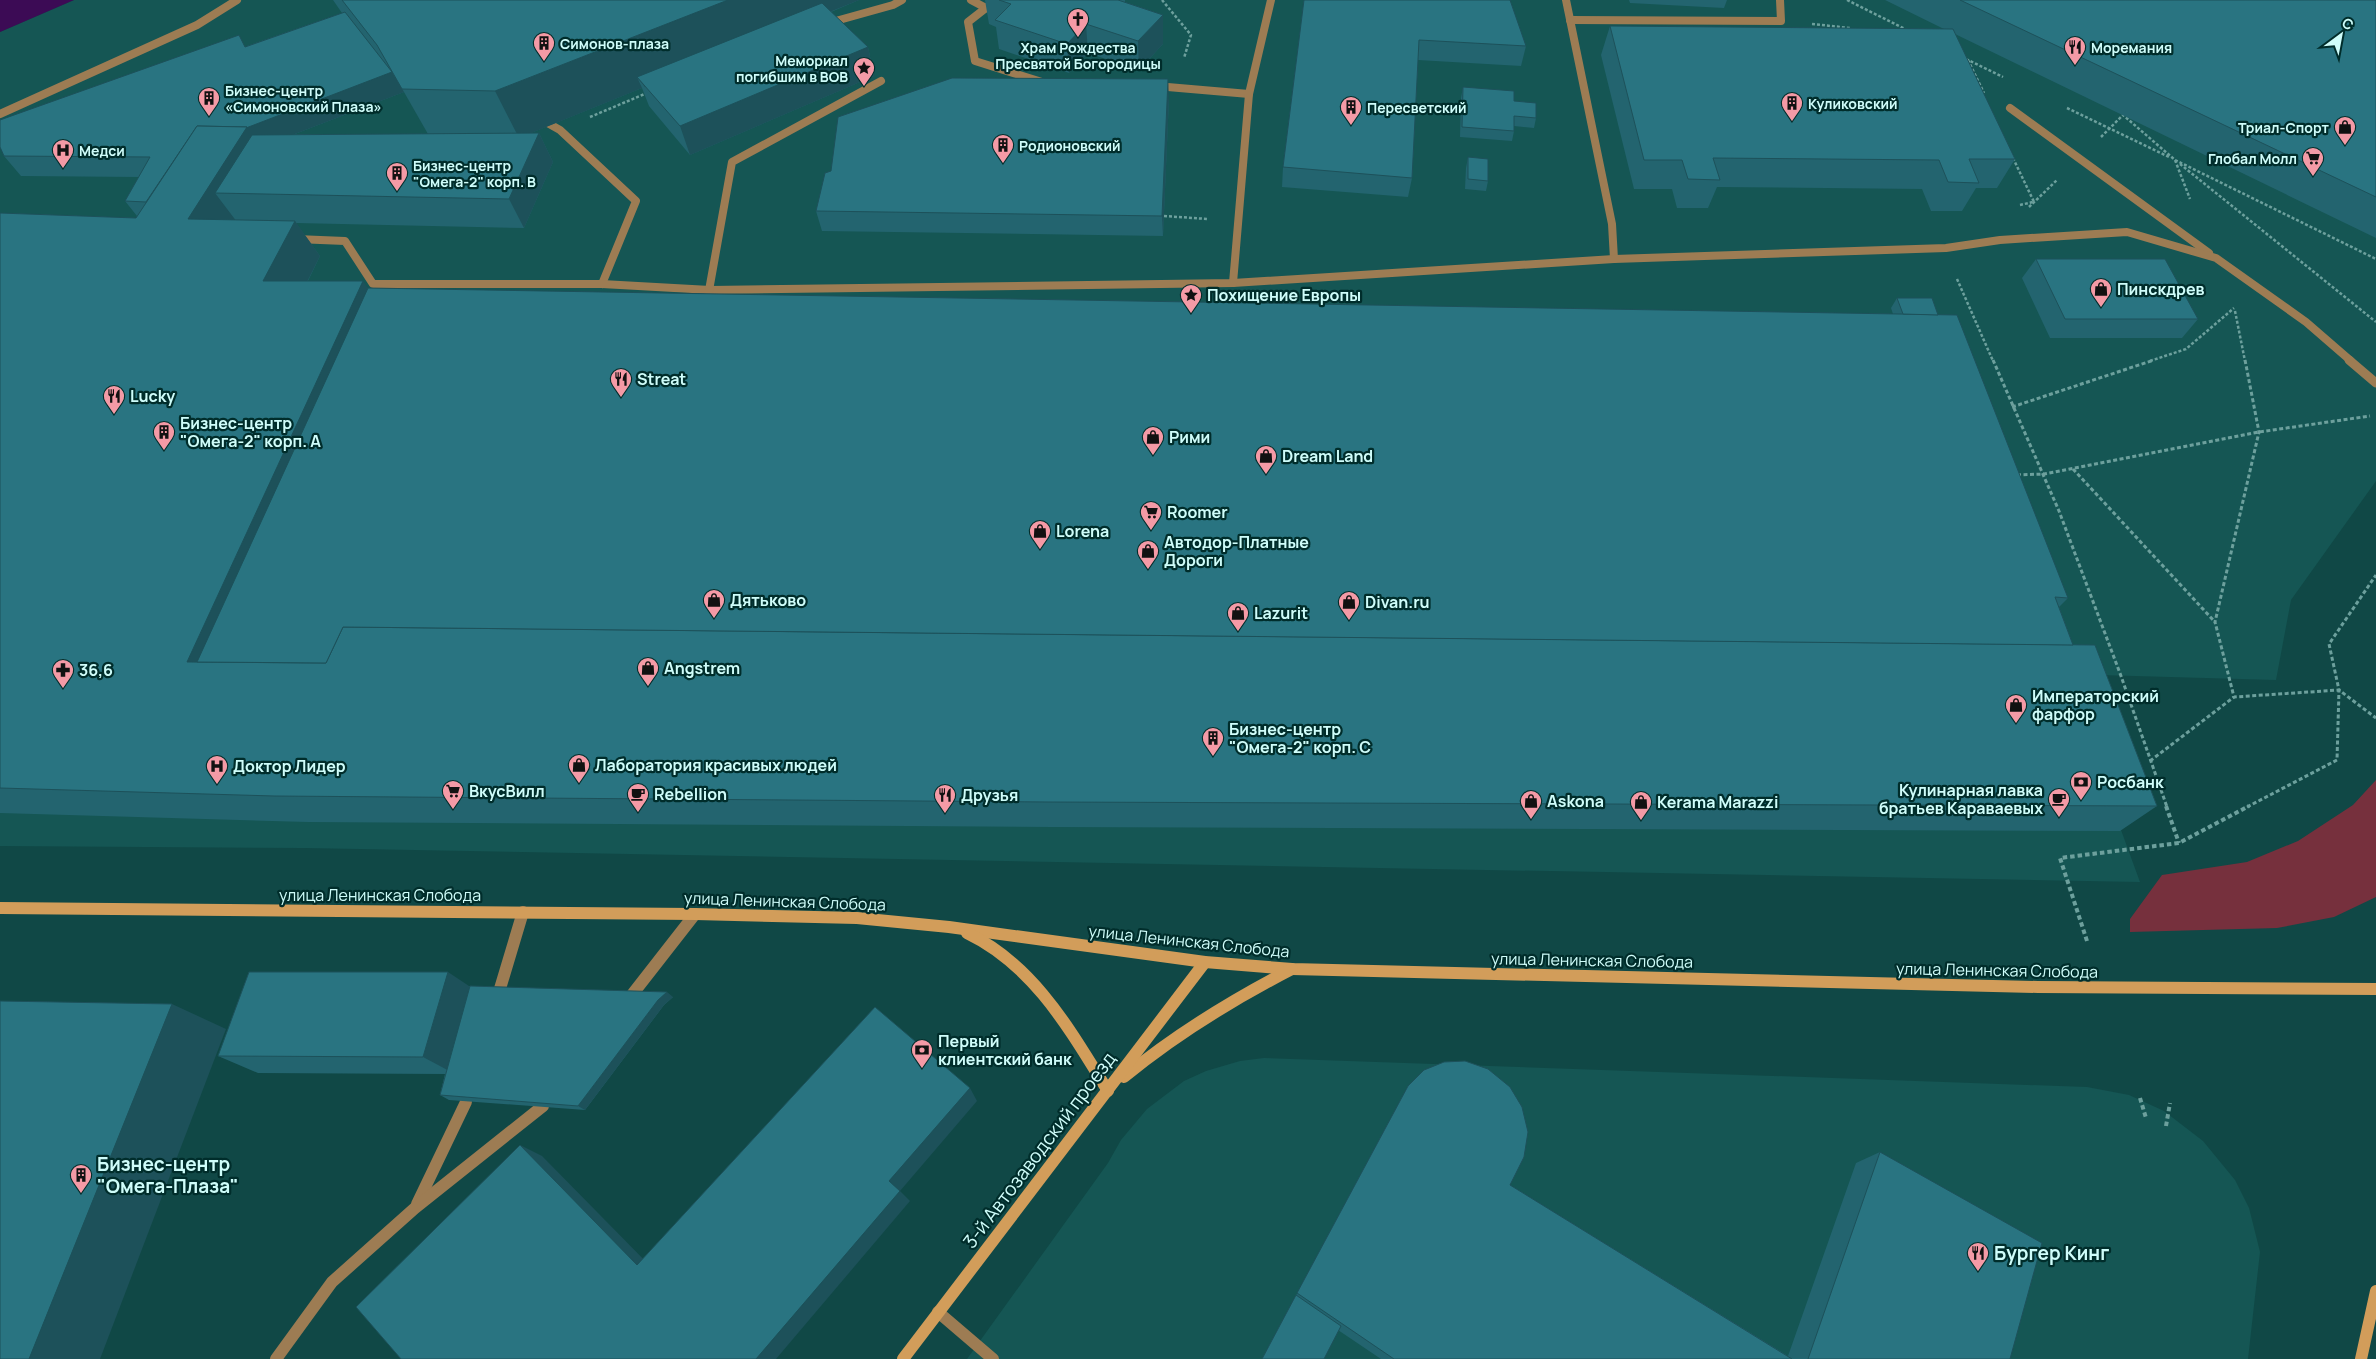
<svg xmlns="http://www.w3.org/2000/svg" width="2376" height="1359" viewBox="0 0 2376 1359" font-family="Manrope,sans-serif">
<rect width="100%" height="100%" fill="#104846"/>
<g fill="#155654">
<path d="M74,0H2376V481L2291,600L2276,680L2064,674L2140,882L304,848L0,846V32Z"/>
<path d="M1264,1058L2087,1087L2129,1095L2164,1111L2203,1141L2235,1180L2249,1208L2260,1252L2248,1359H967L1108,1163L1121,1140L1147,1109L1184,1081L1206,1071L1240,1061Z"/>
</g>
<path fill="#76303d" d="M2376,780V897L2334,917L2277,928L2130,932V919L2162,875L2247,862L2298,841L2353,805Z"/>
<path fill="#3c0b55" d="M0,0H74L0,32Z"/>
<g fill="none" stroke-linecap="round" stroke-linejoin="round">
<g stroke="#6da09d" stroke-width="2.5" stroke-dasharray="3 2" stroke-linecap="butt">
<path d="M1162,0L1191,35L1184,58"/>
<path d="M1847,0L1907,30"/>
<path d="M1812,24L1850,28"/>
<path d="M1966,59L2003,77"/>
<path d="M1968,60L1984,93"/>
<path d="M2067,108L2169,157"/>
<path d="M590,117L647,93"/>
<path d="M2101,137L2123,115L2175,160L2190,199"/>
<path d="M2013,158L2034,202"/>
<path d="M2175,160L2376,259"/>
<path d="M2180,164L2376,322"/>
<path d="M2020,205L2033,202"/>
<path d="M2029,207L2057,180"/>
<path d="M1164,216L1208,219"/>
<path d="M1957,279L1993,361"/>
<path d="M2235,311L2245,361"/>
<path d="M2150,361L2186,349L2234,308"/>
</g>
<g stroke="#6da09d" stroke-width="3" stroke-dasharray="4 2.5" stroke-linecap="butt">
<path d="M1993,360L2059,511L2121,676L2167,807"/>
<path d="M2245,360L2259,432L2215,622L2234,697L2339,690L2376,718"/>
<path d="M2012,407L2154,360"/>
<path d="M2073,469L2215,622"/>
<path d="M2017,475L2044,474L2259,432L2370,416"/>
<path d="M2150,761L2234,697"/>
<path d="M2247,807L2337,760L2339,690L2329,644L2376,575"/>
</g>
<g stroke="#6da09d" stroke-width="4" stroke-dasharray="4.5 3" stroke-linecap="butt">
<path d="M2166,806L2179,843"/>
<path d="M2087,941L2060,858L2179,843L2249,806"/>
<path d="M2140,1098L2146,1118"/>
<path d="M2166,1126L2170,1103"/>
</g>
<g stroke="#9d7c53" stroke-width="8">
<path d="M971,0L986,8"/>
<path d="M996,0L968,22L975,61L1042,82"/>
<path d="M1566,0L1612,224L1614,259"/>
<path d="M1570,20L1781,21L1780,0"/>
<path d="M832,22L893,5L902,0"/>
<path d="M1156,86L1249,94"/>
<path d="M2010,108L2209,253"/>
<path d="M0,114L197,25L237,0"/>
<path d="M544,121L560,130L636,201L602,284"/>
<path d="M296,239L345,241L373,284H602L710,290L1233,283L1614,259L1946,248L2000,240L2127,232L2216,258L2306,322L2351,361"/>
<path d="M1233,283L1249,94L1271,0"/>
<path d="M708,296L732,162L881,81"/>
</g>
<path stroke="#9d7c53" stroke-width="9" d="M2349,360L2376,383"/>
<g stroke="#9d7c53" stroke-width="12">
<path d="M499,992L523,912"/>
<path d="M631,996L695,914"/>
<path d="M417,1204L466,1102"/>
<path d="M938,1312L993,1359"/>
<path d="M276,1359L332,1282L415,1208L543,1106"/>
</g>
<g stroke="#d29d5a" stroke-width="12">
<path d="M0,908L695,914L857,918L949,927L1205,962L1292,969L2038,987L2376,989"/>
<path d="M967,933C1034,965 1070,1030 1108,1091"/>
<path d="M1124,1077C1176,1034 1232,1000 1292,969"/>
<path d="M903,1359L1205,962"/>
<path d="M2361,1359L2376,1291"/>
</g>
</g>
<g fill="#23646f" fill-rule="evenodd">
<path d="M333,0H859L831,12L868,47L874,76L690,155L649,106L642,88L531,133H539L553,162L524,228L296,223L320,256L308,281L368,288L1893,314L1891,308L1897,298L1938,315L2068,598L2059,607L2073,645L2157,806L2120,831L1053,827L308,822L0,813V213L136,218L137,216L125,201L139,177L21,176L4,156L247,46L342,13ZM404,92L428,134H295Z"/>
<path d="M985,0H1125V2L1163,15V44L1139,70L1088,53L1069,73L999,49L996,27L989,24Z"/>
<path d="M1304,0L1526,46L1521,66L1418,60L1412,178L1408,197L1282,187L1283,167Z"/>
<path d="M1629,0H1727L1724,8L1630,3Z"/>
<path d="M1885,0H2376V238L1955,34L2015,159L1997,188H1976L1962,211H1931L1922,189L1717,187L1708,208H1677L1672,189H1634L1601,55L1610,26L1944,29Z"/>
<path d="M1463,87L1514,101L1536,118L1534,128L1514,126V131L1512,141L1460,137L1461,98Z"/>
<path d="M1169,99L1163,236L822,231L816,211L831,171Z"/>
<path d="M1468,157L1488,181L1486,191L1465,189L1466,168Z"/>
<path d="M2036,259L2198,319L2182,338H2050L2022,278Z"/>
<path d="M470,986L673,997L664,1005L585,1110L449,1100L440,1095L445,1074L258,1073L218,1056Z"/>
<path d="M1408,1086L1510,1185L1788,1356L1856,1163L1880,1152L2010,1359H1381L1338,1330L1262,1359Z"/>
</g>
<g fill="#1d515a">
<path d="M728,0H859L645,87L637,77L642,88L519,138L495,91Z"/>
<path d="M1163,15V44L1139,70L1138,41Z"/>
<path d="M1086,24L1088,53L1069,73L1067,44Z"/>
<path d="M868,47L874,76L690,155L680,126Z"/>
<path d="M392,72L404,92L261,147L215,193L237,222L188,219L209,142Z"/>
<path d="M1168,79L1169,99L1163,236L1162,216Z"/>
<path d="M539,133L553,162L524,228L509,199Z"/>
<path d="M295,221L320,256L290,316L263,281Z"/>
<path d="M363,281L387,316L195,668L187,662Z"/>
<path d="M448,972L478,992L455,1074L423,1057Z"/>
<path d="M667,992L673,997L664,1005L585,1110L578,1106L658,1000Z"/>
<path d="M172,1004L226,1029L100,1359H29Z"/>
<path d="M970,1088L977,1101L900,1191L889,1181Z"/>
<path d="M520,1145L542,1156L656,1272L637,1265Z"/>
<path d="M900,1191L910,1201L776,1359H756Z"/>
</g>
<g fill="#297481" stroke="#1d515a">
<path d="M342,0H728L495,91L402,89L377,45Z"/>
<path d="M999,0H1118L1163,15L1138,41L1086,24L1067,44L995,20L1011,4Z"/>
<path d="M1304,0H1510L1526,46L1419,40L1412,178L1283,167Z"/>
<path d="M1960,0H2376V197Z"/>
<path d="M822,3L868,47L680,126L637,77Z"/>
<path d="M345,12L392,72L246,128L247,127L197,126L146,202L125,201L150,157L4,156L0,147V120L239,35L245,47Z"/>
<path d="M1610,26L1953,29L2015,159H1969L1979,183L1948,182L1939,160L1713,158L1720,180L1688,179L1682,160H1644Z"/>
<path d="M952,78L1168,79L1162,216L816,211L825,173L831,171L838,117Z"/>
<path d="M1463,87L1514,91V101L1536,103V118L1514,116V131L1462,127Z"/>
<path d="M197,126L247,127L188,219L295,221L263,281H363L187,662L326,663L343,627L2095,645L2157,806L1048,802L274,796L0,788V213L136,218Z"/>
<path d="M539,133L509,199L215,193L252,135Z"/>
<path d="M1468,157L1488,159V181L1468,179Z"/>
<path d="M2036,259H2165L2198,319H2065Z"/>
<path d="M368,288L1957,315L2068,598L2055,597L2073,645L343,627L326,663L197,662Z"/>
<path d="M1897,298H1932L1938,315L1903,314Z"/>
<path d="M249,972H448L423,1057L218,1056Z"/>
<path d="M470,986L667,992L658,1000L578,1106L440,1095Z"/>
<path d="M0,1001L172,1004L29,1359H0Z"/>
<path d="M875,1007L970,1088L889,1181L900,1191L756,1359H401L356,1307L520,1145L637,1265Z"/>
<path d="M1465,1061L1488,1069L1510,1087L1522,1107L1528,1132L1524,1157L1510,1185L1792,1359H1394L1297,1293L1408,1086L1424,1070L1444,1062Z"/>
<path d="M1880,1152L2042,1243L2010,1359H1808Z"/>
<path d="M1296,1295L1341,1326L1324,1359H1262Z"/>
</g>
<defs>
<g id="church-pin" transform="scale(1.125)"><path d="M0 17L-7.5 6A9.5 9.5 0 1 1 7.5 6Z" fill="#f49aa6" stroke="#002d2b"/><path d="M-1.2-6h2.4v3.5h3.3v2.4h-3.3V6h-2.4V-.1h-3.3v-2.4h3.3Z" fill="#111"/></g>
<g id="building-pin" transform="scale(1.125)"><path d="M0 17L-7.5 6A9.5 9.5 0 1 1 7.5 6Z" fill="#f49aa6" stroke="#002d2b"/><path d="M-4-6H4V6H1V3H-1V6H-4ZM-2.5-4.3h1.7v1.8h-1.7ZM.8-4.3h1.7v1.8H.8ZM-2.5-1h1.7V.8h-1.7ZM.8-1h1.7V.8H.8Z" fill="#111"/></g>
<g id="restaurant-pin" transform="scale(1.125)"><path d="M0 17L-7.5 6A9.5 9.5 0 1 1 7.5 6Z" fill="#f49aa6" stroke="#002d2b"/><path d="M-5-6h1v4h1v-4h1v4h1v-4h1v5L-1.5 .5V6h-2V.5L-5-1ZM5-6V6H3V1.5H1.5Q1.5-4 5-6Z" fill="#111"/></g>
<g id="sight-pin" transform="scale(1.125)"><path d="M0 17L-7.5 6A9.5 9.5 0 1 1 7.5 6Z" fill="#f49aa6" stroke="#002d2b"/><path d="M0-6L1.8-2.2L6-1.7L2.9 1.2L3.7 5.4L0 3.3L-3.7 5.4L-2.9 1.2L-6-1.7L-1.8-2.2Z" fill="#111"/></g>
<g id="shop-pin" transform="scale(1.125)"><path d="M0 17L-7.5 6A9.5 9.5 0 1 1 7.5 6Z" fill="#f49aa6" stroke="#002d2b"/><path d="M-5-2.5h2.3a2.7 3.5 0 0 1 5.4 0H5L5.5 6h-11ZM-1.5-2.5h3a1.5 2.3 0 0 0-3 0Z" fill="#111"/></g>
<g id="hospital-pin" transform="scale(1.125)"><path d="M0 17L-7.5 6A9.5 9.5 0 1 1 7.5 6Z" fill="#f49aa6" stroke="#002d2b"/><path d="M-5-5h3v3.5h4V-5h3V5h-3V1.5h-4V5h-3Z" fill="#111"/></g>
<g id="supermarket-pin" transform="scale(1.125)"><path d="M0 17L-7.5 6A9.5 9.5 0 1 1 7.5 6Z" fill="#f49aa6" stroke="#002d2b"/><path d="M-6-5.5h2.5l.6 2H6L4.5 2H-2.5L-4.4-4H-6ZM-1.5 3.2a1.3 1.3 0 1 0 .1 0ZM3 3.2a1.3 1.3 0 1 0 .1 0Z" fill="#111"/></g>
<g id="pharmacy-pin" transform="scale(1.125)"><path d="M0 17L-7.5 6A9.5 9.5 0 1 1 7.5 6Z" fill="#f49aa6" stroke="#002d2b"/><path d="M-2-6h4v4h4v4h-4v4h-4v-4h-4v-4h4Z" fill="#111"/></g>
<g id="bank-pin" transform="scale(1.125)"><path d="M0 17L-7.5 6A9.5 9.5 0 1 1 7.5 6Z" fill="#f49aa6" stroke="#002d2b"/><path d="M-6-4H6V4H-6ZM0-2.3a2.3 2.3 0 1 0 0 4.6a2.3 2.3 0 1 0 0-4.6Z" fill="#111"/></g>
<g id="cafe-pin" transform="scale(1.125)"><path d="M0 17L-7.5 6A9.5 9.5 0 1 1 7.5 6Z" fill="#f49aa6" stroke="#002d2b"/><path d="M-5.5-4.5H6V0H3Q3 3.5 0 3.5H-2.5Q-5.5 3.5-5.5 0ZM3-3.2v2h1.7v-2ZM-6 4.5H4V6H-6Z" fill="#111"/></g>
</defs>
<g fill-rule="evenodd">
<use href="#church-pin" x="1078" y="19"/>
<use href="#building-pin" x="544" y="43"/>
<use href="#restaurant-pin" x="2075" y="47"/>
<use href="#sight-pin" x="864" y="68"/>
<use href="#building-pin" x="209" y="98"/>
<use href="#building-pin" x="1792" y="103"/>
<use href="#building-pin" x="1351" y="107"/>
<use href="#shop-pin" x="2345" y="127"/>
<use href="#building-pin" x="1003" y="145"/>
<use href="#hospital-pin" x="63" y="150"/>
<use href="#supermarket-pin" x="2313" y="158"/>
<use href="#building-pin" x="397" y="173"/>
<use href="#shop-pin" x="2101" y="289"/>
<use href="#sight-pin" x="1191" y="295"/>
<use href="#restaurant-pin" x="621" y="379"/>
<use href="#restaurant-pin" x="114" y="396"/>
<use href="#building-pin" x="164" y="432"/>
<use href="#shop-pin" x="1153" y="437"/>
<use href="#shop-pin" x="1266" y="456"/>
<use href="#supermarket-pin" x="1151" y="512"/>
<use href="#shop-pin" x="1040" y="531"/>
<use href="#shop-pin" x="1148" y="551"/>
<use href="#shop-pin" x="714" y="600"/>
<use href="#shop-pin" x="1349" y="602"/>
<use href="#shop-pin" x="1238" y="613"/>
<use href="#shop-pin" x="648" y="668"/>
<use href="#pharmacy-pin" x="63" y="670"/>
<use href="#shop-pin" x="2016" y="705"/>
<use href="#building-pin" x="1213" y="738"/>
<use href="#shop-pin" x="579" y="765"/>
<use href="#hospital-pin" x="217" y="766"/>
<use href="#bank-pin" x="2081" y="782"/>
<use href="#supermarket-pin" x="453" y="791"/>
<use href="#cafe-pin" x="638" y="794"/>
<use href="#restaurant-pin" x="945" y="795"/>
<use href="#cafe-pin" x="2059" y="799"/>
<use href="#shop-pin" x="1531" y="801"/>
<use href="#shop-pin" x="1641" y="802"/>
<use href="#bank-pin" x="922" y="1050"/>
<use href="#building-pin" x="81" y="1175"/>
<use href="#restaurant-pin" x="1978" y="1253"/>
</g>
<g text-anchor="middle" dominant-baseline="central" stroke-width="4.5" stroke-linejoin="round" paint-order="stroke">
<g font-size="14" font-weight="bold" fill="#cffdfa" stroke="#002d2b" text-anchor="start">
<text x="560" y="43">Симонов-плаза</text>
<text x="1078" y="47" text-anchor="middle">Храм Рождества<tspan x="1078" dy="16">Пресвятой Богородицы</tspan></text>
<text x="2091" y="47">Моремания</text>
<text x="848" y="60" text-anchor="end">Мемориал<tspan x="848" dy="16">погибшим в ВОВ</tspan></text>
<text x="225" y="90">Бизнес-центр<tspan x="225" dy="16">«Симоновский Плаза»</tspan></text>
<text x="1808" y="103">Куликовский</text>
<text x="1367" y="107">Пересветский</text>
<text x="2329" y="127" text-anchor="end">Триал-Спорт</text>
<text x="1019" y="145">Родионовский</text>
<text x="79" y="150">Медси</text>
<text x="2297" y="158" text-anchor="end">Глобал Молл</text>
<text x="413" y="165">Бизнес-центр<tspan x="413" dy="16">"Омега-2" корп. B</tspan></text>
</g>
<g font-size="16" font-weight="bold" fill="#cffdfa" stroke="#002d2b" text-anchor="start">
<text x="2117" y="289">Пинскдрев</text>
<text x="1207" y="295">Похищение Европы</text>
<text x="637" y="379">Streat</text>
<text x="130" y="396">Lucky</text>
<text x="180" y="423">Бизнес-центр<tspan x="180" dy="18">"Омега-2" корп. A</tspan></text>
<text x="1169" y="437">Рими</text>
<text x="1282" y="456">Dream Land</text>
<text x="1167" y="512">Roomer</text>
<text x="1056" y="531">Lorena</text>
<text x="1164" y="542">Автодор-Платные<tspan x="1164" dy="18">Дороги</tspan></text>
<text x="730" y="600">Дятьково</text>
<text x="1365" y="602">Divan.ru</text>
<text x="1254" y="613">Lazurit</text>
<text x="664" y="668">Angstrem</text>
<text x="79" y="670">36,6</text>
<text x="2032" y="696">Императорский<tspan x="2032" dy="18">фарфор</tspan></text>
<text x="1229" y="729">Бизнес-центр<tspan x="1229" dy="18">"Омега-2" корп. C</tspan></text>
<text x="595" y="765">Лаборатория красивых людей</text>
<text x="233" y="766">Доктор Лидер</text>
<text x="2097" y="782">Росбанк</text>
<text x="2043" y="790" text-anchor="end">Кулинарная лавка<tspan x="2043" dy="18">братьев Караваевых</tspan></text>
<text x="469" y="791">ВкусВилл</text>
<text x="654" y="794">Rebellion</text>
<text x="961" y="795">Друзья</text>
<text x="1547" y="801">Askona</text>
<text x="1657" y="802">Kerama Marazzi</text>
<text x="938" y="1041">Первый<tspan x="938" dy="18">клиентский банк</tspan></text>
</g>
<g font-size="16" fill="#cffdfa" stroke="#002d2b">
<text x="380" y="895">улица Ленинская Слобода</text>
<text transform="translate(785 901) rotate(2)">улица Ленинская Слобода</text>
<text transform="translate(1189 941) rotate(6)">улица Ленинская Слобода</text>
<text transform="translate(1592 960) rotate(1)">улица Ленинская Слобода</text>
<text transform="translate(1997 970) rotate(1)">улица Ленинская Слобода</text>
</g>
<g font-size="19" fill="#cffdfa" stroke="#002d2b">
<text transform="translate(1039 1150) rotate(-53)">3-й Автозаводский проезд</text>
</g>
<g font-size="19" font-weight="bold" fill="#cffdfa" stroke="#002d2b" text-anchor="start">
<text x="97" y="1164">Бизнес-центр<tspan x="97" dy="22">"Омега-Плаза"</tspan></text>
<text x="1994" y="1253">Бургер Кинг</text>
</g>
</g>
<g transform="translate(2341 35) rotate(32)" stroke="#002d2b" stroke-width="4" paint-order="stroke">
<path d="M0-4L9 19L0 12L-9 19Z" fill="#cffdfa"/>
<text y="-8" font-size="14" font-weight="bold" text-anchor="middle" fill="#cffdfa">С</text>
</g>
</svg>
